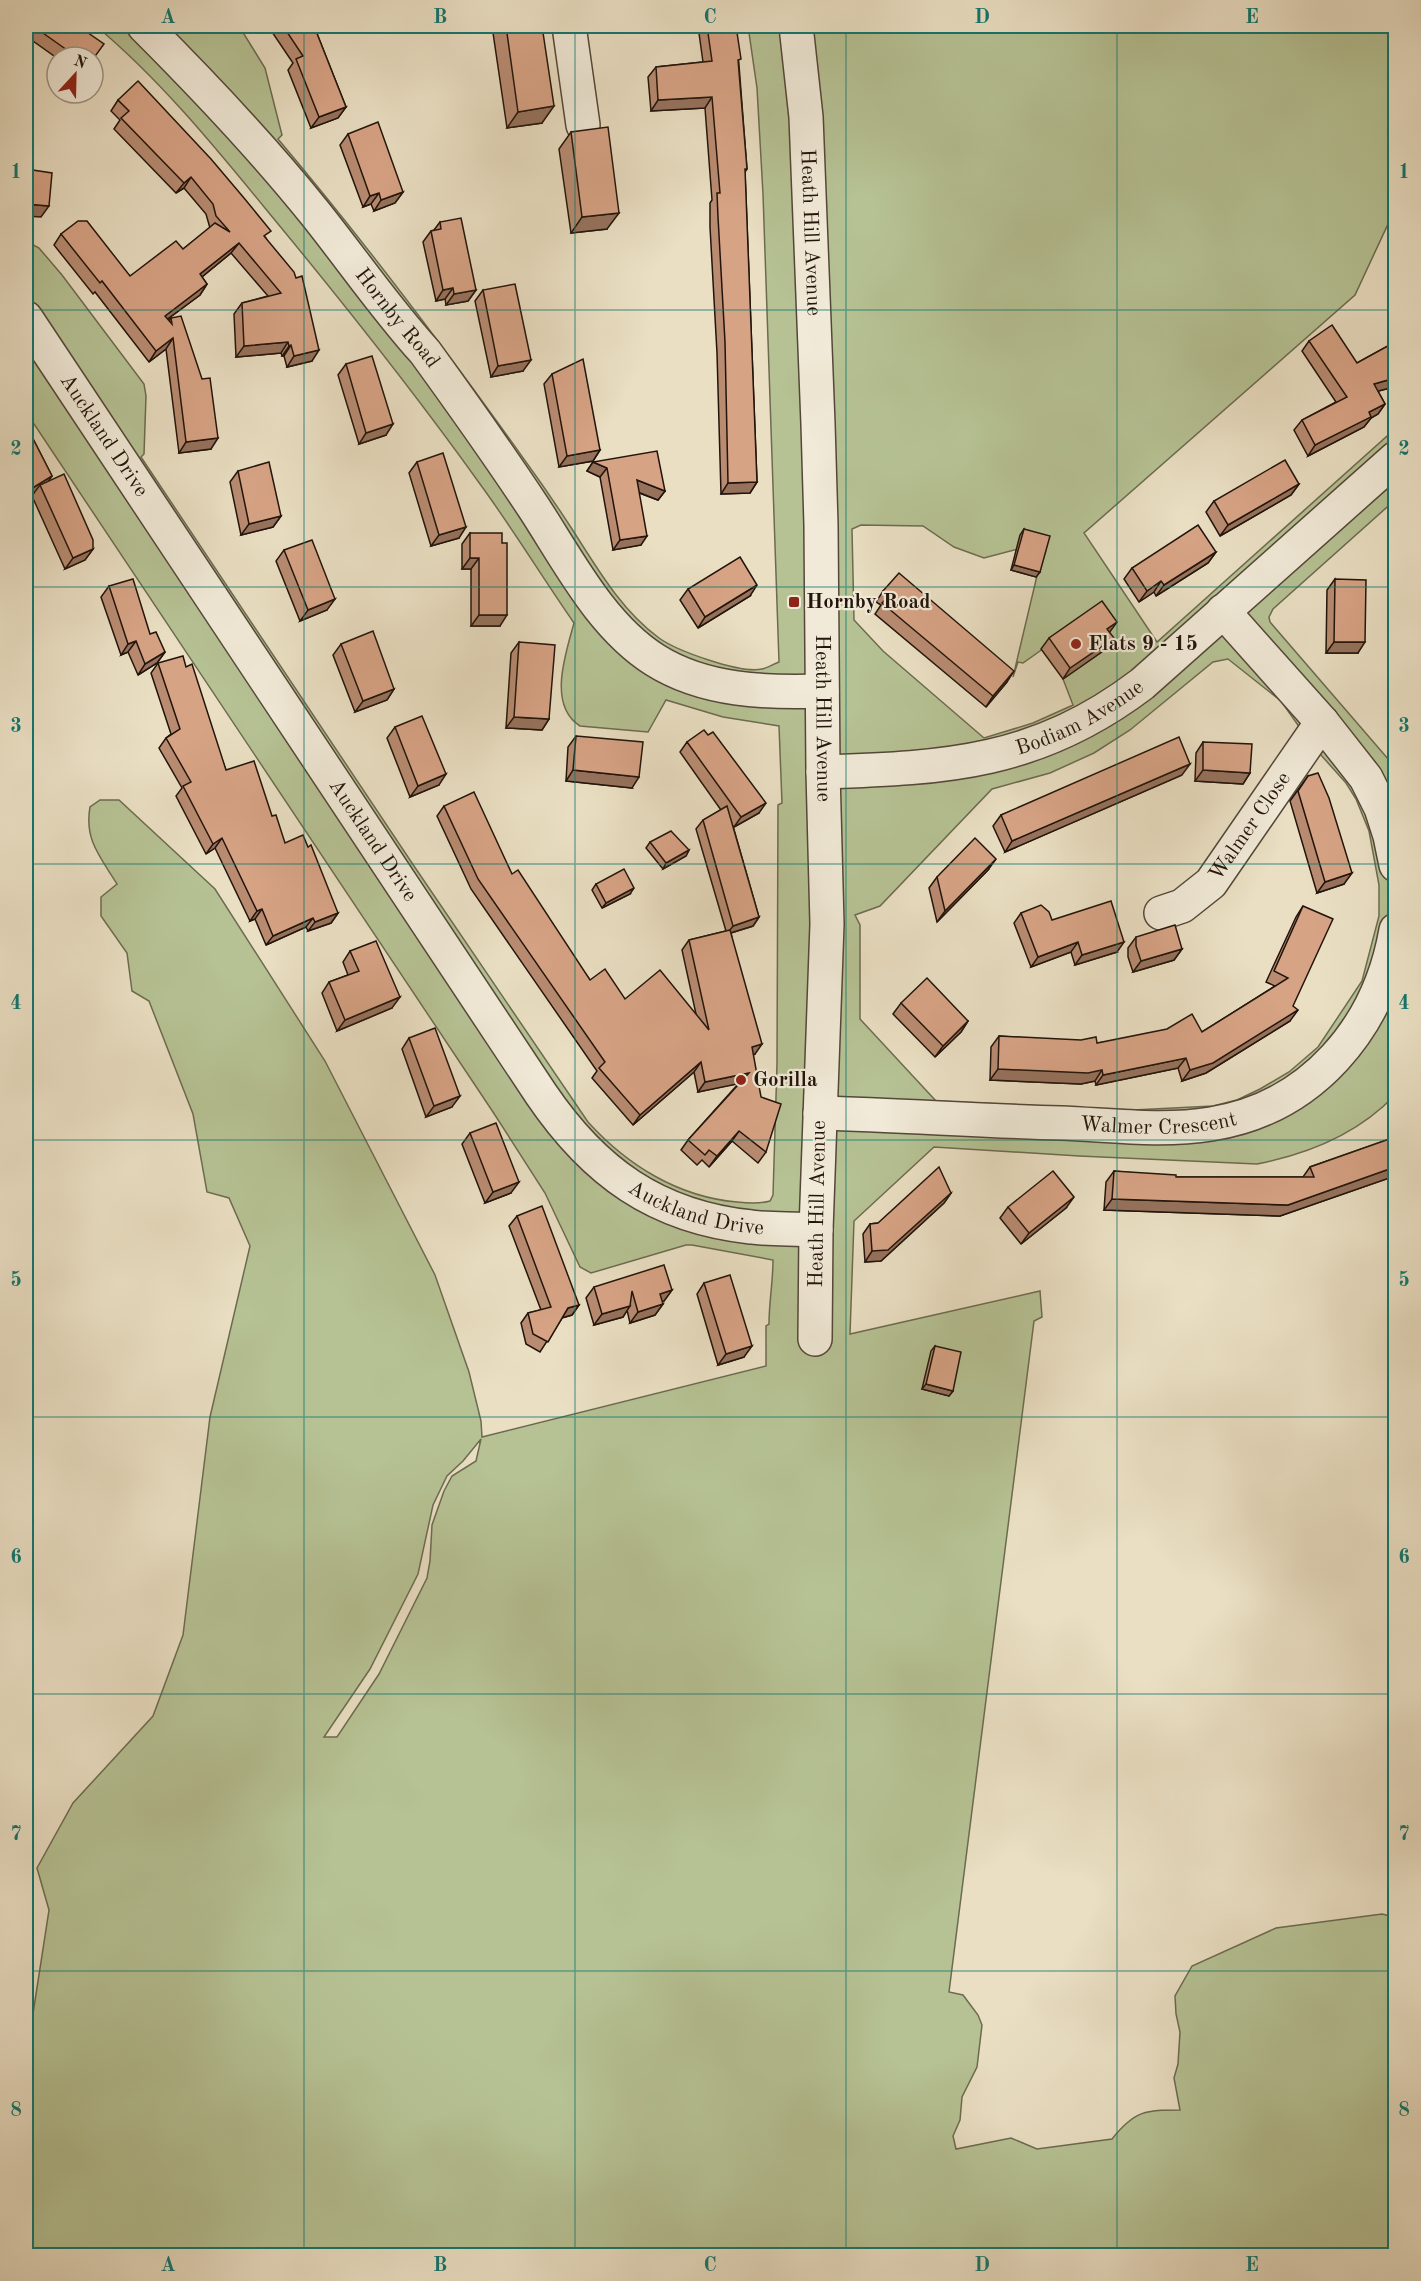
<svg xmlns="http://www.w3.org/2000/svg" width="1421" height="2281" viewBox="0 0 1421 2281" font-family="'Old Standard TT',serif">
<rect width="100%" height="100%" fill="#eadfc3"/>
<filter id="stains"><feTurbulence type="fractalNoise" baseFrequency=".00333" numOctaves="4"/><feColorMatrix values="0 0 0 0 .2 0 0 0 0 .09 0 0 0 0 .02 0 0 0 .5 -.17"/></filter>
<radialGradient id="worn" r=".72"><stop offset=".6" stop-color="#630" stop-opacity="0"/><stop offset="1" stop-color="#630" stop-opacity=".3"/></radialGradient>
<path fill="#b6c294" stroke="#6c6b50" stroke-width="1.5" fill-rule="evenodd" d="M96,26H239L265,68L282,135L278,139C365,242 447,351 526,462C542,484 557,506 572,529C597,568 621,610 659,638C677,651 741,674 762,669C768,668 773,664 779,662L763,194L757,88L748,26H1395V209L1355,295L1084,533L1157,642L1395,429V500L1273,609L1269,617L1270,622L1395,767V1095C1359,1133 1308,1154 1257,1164L1079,1156L934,1147L854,1221L850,1334L1040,1291L1042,1317L1034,1321L949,1992L963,1995L978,2015L982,2025L977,2067L962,2097L960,2120L953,2136L956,2149L1011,2138L1037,2149L1112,2139C1135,2110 1146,2110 1180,2110L1174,2078L1178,2064L1180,2032L1176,2014L1175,1996L1192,1966L1276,1928L1382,1914L1395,1917V2255L26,2256V2059L49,1910L37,1868L73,1803L153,1716L183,1635L210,1417L250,1246L229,1198L207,1192L193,1114L149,1001L132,991L127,953L101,916V897L117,884C101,858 84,840 90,807L100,800H119L215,889L325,1061L435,1275L469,1372L481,1421L482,1437L766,1366V1326L769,1324C769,1302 773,1282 773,1260L692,1245H686L591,1273L580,1267L545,1193L493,1112L26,412V241L39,248L62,275L144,384L146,396L144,454L141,457L414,866L588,1122C627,1165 678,1197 737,1202C747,1203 760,1204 770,1201L773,1195L777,1064L778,805L782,803L779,726L723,717L666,700L648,732L580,726C547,705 566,653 574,623C542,577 513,529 480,484C415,393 345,305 274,219C219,152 162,81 96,26ZM861,525L923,526L954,547L984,558L1045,542L1013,677L1018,662L1023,663L1095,612L1063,679L1073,705L1033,723L984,738L883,651L854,620L852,529ZM1228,659L1281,701L1312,745L1346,783L1356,799L1369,831L1379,885V916L1362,981L1318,1047L1289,1072L1260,1089L1237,1100L1213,1106L1133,1110L936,1101L860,1019V925L855,915L880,906L992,789L1050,773L1094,753L1130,730L1213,662ZM481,1439L476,1461L452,1476L444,1491L432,1525L430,1561L427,1578L379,1674L337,1737H324L370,1669L418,1574L433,1505L447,1476L463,1461Z"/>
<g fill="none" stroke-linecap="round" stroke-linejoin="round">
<g stroke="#544739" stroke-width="36">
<g id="minor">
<path id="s1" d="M144,26C203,85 261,146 314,212C351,258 385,308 425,352C462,403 499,455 534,508C568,560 601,626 655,660C704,691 766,693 822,691"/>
<path d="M569,26L583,125"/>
<path id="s2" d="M796,26L806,117L818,424L821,525L823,772L827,924L816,1230L815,1339"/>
<path id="s3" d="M26,318L541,1094C594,1172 656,1217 751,1227C773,1230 794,1228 816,1230"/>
<path d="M1223,611L1322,722L1366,778L1381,808L1390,836L1396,865"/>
<path id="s4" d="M823,772C948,768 1038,763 1142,684L1396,458"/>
<path id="s5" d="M1161,913L1182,906L1211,883L1322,722"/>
<path id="s6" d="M820,1113C900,1115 980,1121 1061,1123C1110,1125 1162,1132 1211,1124C1312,1108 1379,1028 1396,930"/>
</g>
</g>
<use href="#minor" stroke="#f1ead8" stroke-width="33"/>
</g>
<g fill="#b98c72" stroke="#22140b" stroke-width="1.5">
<path d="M26,26H78L93,57H57V58L26,36Z"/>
<path d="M268,26H314L346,107L338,118L311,128L288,70L293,63Z"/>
<path d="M492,26H542V123L507,128Z"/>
<path d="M698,26H736L747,169L745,172L757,482L750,493L721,494L717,353L710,227V203L712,200L705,108L651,111L648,77L656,67L703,62Z"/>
<path d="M118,100L266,238L312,361L287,367L284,356H282L281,353L236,357L234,314L242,303L268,296L231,253L202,277L207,284L200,295L168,319L169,321L171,318L211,449L179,453L166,349L149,362L95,292L93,294L54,245L61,234L130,276L183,249L210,228L206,214L184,188L176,193L114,129L120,120L111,111Z"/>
<path d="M571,132L607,229L571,233L559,149Z"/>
<path d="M348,134L403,192L395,203L374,211L371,204L363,207L340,145Z"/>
<path d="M440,222L476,290L468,301L446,305L445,299L436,301L423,242L431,231L434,230Z"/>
<path d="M483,290L523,371L491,377L475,301Z"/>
<path d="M1309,341L1357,363L1395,342V384L1390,388L1378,391L1385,404L1378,414L1371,418L1364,427L1308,456L1294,430L1302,420L1336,402L1302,351Z"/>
<path d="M346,364L386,435L359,444L338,375Z"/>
<path d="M552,374L600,450L593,461L559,467L544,384Z"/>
<path d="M26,425L52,476L49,480L93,549L85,560L65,569L32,496L34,493Z"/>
<path d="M417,462L459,538L431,546L409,473Z"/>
<path d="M593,462L665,491L658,500L639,493L641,545L613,550L600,477L587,471Z"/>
<path d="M238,471L281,516L273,527L241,535L230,482Z"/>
<path d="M1299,484L1291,495L1220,536L1206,512L1214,501Z"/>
<path d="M1024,529L1040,572L1036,577L1011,570L1020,535Z"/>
<path d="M470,533L502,543L500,626H471V569H462V544Z"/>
<path d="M284,550L327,610L300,621L276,561Z"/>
<path d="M1216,552L1208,563L1156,596L1154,592L1139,602L1124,579L1132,568Z"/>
<path d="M1335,579L1358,653H1326L1327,590Z"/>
<path d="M109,586L165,652L157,663L138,675L128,652L121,655L101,597Z"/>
<path d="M688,589L750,596L698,628L680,600Z"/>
<path d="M883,591L1007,682L986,707L875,614L881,605L876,602Z"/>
<path d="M1049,638L1106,649L1063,679L1041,649Z"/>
<path d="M519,642L549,719L542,730L506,728L511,653Z"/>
<path d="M341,644L394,689L387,700L355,712L333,655Z"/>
<path d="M1395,645V729H1390L1388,656Z"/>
<path d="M158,663L186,667L226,770L272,816L285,843L338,913L331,923L308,931L306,927L266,945L255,919L250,921L215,848L206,854L176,796L182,788L159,748L166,738L171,734L151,673Z"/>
<path d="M395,727L439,785L410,797L387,738Z"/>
<path d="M576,736L632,788L566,781L568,747Z"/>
<path d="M687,742L759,813L734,827L733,826L759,917L753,926L731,933L755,1054L753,1055L766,1152L758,1163L732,1141L709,1167L702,1160L697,1165L681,1150L688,1140L739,1083L698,1092L694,1072L633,1125L592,1078L597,1071L471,889L437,816L444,806L512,874L590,980L625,999L696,1014L682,950L689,940L726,931L696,829L703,820L721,810L680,752Z"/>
<path d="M1203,742L1250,773L1243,784L1195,781L1196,753Z"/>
<path d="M1182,775L1005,852L993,826L1001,815Z"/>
<path d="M1308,776L1344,884L1317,893L1290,801Z"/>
<path d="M650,842L689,850L686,856L663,869L646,848Z"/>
<path d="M988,870L937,922L929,888L937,877Z"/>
<path d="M596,884L630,894L602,908L592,890Z"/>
<path d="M1303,906L1293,1006L1290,1021L1206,1073L1182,1081L1178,1068L1096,1085L1095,1081L1081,1084L990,1080L991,1047L999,1036L1097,1043L1202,1032L1275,986L1266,982L1296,917Z"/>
<path d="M1021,913L1052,920L1117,952L1075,965L1071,952L1031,967L1014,923Z"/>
<path d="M1136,937L1182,949L1174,960L1133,972L1128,957V948Z"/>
<path d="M350,951L392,1008L337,1031L322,993L329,982L348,975L343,962Z"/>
<path d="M901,1003L968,1021L961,1032L935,1057L893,1014Z"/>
<path d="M409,1038L452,1107L426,1117L402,1049Z"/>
<path d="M470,1133L511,1193L485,1203L462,1144Z"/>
<path d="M1395,1137V1176L1280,1216L1104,1210L1106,1182L1114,1171L1176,1177H1303L1310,1167Z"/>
<path d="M951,1193L944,1203L881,1261L865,1262L863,1234L870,1224L878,1223Z"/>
<path d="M1008,1207L1066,1208L1021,1244L1000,1218Z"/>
<path d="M517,1216L579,1305L572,1315L562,1318L540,1352L526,1344L521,1323L528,1313L541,1310L509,1226Z"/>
<path d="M704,1283L744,1357L718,1365L697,1294Z"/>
<path d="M594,1287L672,1290L664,1301L662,1302L663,1304L655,1315L630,1323L627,1310L623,1317L594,1325L586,1298Z"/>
<path d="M935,1346L953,1391L949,1396L922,1389L931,1351Z"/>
</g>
<g fill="#96725d" stroke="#22140b" stroke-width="1.5">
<path d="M712,97L705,108L651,111L658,100Z"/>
<path d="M554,106L542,123L507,128L518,112Z"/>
<path d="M346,107L338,118L311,128L319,117Z"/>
<path d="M191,177L184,188L176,193L184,183Z"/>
<path d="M403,192L395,203L374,211L381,200Z"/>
<path d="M379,193L371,204L363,207L370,196Z"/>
<path d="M26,204L49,206L41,217L26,216Z"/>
<path d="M619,213L607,229L571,233L582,217Z"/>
<path d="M239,243L231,253L192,285L200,274Z"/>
<path d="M207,284L200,295L158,326L165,316Z"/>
<path d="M453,288L445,299L436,301L443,290Z"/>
<path d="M476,290L468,301L446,305L454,294Z"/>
<path d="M173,338L166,349L149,362L156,351Z"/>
<path d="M288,342L281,353L236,357L244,346Z"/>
<path d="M291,345L284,356H282L289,346Z"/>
<path d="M319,350L312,361L287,367L294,356Z"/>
<path d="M531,360L523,371L491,377L498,366Z"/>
<path d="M1395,378V384L1390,388L1367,394L1374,384Z"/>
<path d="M1385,404L1378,414L1371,418L1364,427L1308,456L1315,445L1369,412Z"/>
<path d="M393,424L386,435L359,444L366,433Z"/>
<path d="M218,438L211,449L179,453L186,442Z"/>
<path d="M600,450L593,461L559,467L567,456Z"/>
<path d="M593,462L607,468L600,477L587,471Z"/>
<path d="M52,476L45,486L40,485L34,493L26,498V492Z"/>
<path d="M637,480L665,491L658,500L630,489Z"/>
<path d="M757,482L750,493L721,494L728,483Z"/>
<path d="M1299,484L1291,495L1220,536L1228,525Z"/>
<path d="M281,516L273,527L241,535L249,524Z"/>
<path d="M466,527L459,538L431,546L439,535Z"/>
<path d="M647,536L641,545L613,550L620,540Z"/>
<path d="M93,549L85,560L65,569L73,558Z"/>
<path d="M1216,552L1208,563L1156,596L1164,585Z"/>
<path d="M470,558H479L471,569H462Z"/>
<path d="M1014,565L1040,572L1036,577L1011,570Z"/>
<path d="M1161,581L1154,592L1139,602L1147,591Z"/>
<path d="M757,585L750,596L698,628L705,617Z"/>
<path d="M335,599L327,610L300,621L308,610Z"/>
<path d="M479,615H507L500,626H471Z"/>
<path d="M1117,622L1109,633L1107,629Z"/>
<path d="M1114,638L1106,649L1063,679L1070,668Z"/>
<path d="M136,641L128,652L121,655L128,644Z"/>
<path d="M1334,642H1365L1358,653H1326Z"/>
<path d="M165,652L157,663L138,675L145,664Z"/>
<path d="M1014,671L1007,682L986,707L993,696Z"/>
<path d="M394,689L387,700L355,712L363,701Z"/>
<path d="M514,717L549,719L542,730L506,728Z"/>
<path d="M1395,722V729H1390Z"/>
<path d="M1190,764L1182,775L1005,852L1012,841Z"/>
<path d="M573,770L639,777L632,788L566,781Z"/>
<path d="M1203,770L1250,773L1243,784L1195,781Z"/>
<path d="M446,774L439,785L410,797L418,786Z"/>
<path d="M766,803L759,813L734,827L741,817Z"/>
<path d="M222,838L215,848L206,854L213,844Z"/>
<path d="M689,850L686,856L663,869L666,863Z"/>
<path d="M996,859L988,870L937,922L945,911Z"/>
<path d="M1352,873L1344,884L1317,893L1325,882Z"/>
<path d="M634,888L630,894L602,908L606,903Z"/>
<path d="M262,909L255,919L250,921L257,911Z"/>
<path d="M338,913L331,923L308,931L315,922Z"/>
<path d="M759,917L753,926L727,934L733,926Z"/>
<path d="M313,918L306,927L266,945L273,936Z"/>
<path d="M1078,942L1071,952L1031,967L1038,957Z"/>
<path d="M1124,942L1117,952L1075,965L1082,955Z"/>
<path d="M1182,949L1174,960L1133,972L1141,961Z"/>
<path d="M400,997L392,1008L337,1031L345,1020Z"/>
<path d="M1298,1010L1290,1021L1206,1073L1182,1081L1190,1070Z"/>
<path d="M968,1021L961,1032L935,1057L943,1046Z"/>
<path d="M762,1044L755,1054L744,1057L752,1047Z"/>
<path d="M1186,1058L1178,1068L1096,1085L1103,1075Z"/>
<path d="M701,1062L694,1072L633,1125L640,1115Z"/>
<path d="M998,1069L1102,1070L1095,1081L1081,1084L990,1080Z"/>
<path d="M749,1073L742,1083L698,1092L705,1082Z"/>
<path d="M460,1096L452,1107L426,1117L434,1106Z"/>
<path d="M739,1131L732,1141L709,1167L717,1156Z"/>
<path d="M1395,1167V1176L1280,1216L1104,1210L1112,1199L1288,1205Z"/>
<path d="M519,1182L511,1193L485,1203L493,1192Z"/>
<path d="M951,1193L944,1203L881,1261L865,1262L872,1251Z"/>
<path d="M1074,1197L1066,1208L1021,1244L1029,1233Z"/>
<path d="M672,1290L664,1301L652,1305L660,1294Z"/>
<path d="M663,1304L655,1315L630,1323L638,1312Z"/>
<path d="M579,1305L572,1315L561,1318L568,1308Z"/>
<path d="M630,1306L623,1317L594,1325L602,1314Z"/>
<path d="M752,1346L744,1357L718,1365L726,1354Z"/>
<path d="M926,1384L953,1391L949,1396L922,1389Z"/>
</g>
<g fill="#d7a385" stroke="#22140b" stroke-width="1.5">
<path d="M33,26H78L104,44L93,59V57H77Z"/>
<path d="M283,26H314L346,107L319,117L296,59L303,56Z"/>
<path d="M506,26H542L554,106L518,112Z"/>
<path d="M707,26H736L741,59L738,60L747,169H745L757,482L728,483L725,342L718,217L717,193H720L712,97L658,100L656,67L712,61Z"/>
<path d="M138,81L211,159L244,198L271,231L264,236L294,272L296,278L302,276L319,350L294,356L291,345L289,346L288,342L244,346L242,303L281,293L239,243L200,274L207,284L165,316L172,324L171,318L181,316L202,379L210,378L218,438L186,442L173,338L156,351L102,281L100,283L61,234L78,221H87L130,276L176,241L183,249L215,223L230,232L216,216L213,204L191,177L184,183L121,118L129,111L118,100Z"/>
<path d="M378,122L403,192L381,200L379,193L370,196L348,134Z"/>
<path d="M608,127L619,213L582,217L571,132Z"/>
<path d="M26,169L52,173L49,206L26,204Z"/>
<path d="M461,218L476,290L454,294L453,288L443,290L431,231L441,229L440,222Z"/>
<path d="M515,284L531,360L498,366L483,290Z"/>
<path d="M1332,325L1357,363L1395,342V378L1374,384L1385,404L1369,412L1371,417L1315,445L1302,420L1347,397L1309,341Z"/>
<path d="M372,356L393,424L366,433L346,364Z"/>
<path d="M583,359L600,450L567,456L552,374Z"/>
<path d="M26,425L52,476L26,492Z"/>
<path d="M657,451L665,491L637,480L647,536L620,540L607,468L593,462Z"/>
<path d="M443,453L466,527L439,535L417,462Z"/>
<path d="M1285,460L1299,484L1228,525L1214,501Z"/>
<path d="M269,462L281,516L249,524L238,471Z"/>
<path d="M64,474L93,540V549L73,558L40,485Z"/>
<path d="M1198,525L1216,552L1164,585L1161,581L1147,591L1132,568Z"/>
<path d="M1024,529L1050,536L1040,572L1014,565Z"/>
<path d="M470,533H502V543H507V615H479V558H470Z"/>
<path d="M312,540L335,599L308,610L284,550Z"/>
<path d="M740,557L757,585L705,617L688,589Z"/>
<path d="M899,573L1014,671L993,696L882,603L889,596L883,591Z"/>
<path d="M133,579L150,634L156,632L165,652L145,664L136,641L128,644L109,586Z"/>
<path d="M1335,579L1366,580L1365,642H1334Z"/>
<path d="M1102,601L1117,622L1107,629L1114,638L1070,668L1049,638Z"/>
<path d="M373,631L394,689L363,701L341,644Z"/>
<path d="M519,642L555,645L549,719L514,717Z"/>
<path d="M183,656L186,667L192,664L226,770L254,761L272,816L276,815L285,843L303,835L308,847L311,845L338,913L315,922L313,918L273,936L262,909L257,911L222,838L213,844L183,786L191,782L166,738L180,729L158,663Z"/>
<path d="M422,716L446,774L418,786L395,727Z"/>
<path d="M704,730L708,735L713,732L766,803L741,817L687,742Z"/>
<path d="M576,736L643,742L639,777L573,770Z"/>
<path d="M1179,737L1190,764L1012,841L1001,815Z"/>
<path d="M1203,742L1252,744L1250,773L1203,770Z"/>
<path d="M1318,773L1329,798L1352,873L1325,882L1298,791L1308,776Z"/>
<path d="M474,792L512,874L518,870L590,980L605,969L625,999L660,970L709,1030L689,940L730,930L762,1044L752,1047L761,1097L781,1104L766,1152L739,1131L717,1156L709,1150L705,1155L688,1140L749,1073L705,1082L701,1062L640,1115L599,1068L605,1062L478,879L444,806Z"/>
<path d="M727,806L759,917L733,926L703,820Z"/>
<path d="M671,831L689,850L666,863L650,842Z"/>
<path d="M975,838L996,859L945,911L937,877Z"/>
<path d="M624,869L634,888L606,903L596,884Z"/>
<path d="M1111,901L1124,942L1082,955L1078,942L1038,957L1021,913L1041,905L1049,912L1052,920Z"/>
<path d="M1303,906L1333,919L1293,1006L1298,1010L1213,1063L1190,1070L1186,1058L1103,1075L1102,1070L1088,1073L998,1069L999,1036L1081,1040L1096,1037L1097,1043L1167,1029L1192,1014L1202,1032L1288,978L1274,971Z"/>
<path d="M1175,925L1182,949L1141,961L1136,946V937Z"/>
<path d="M376,941L400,997L345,1020L329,982L359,971L350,951Z"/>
<path d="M927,978L968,1021L943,1046L901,1003Z"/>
<path d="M435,1028L460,1096L434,1106L409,1038Z"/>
<path d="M496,1123L519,1182L493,1192L470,1133Z"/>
<path d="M1395,1137V1167L1288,1205L1112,1199L1114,1171L1176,1175V1177H1314L1310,1167Z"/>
<path d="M939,1167L951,1193L888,1250L872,1251L870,1224L878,1223Z"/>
<path d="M1053,1171L1074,1197L1029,1233L1008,1207Z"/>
<path d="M542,1206L579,1305L568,1308L548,1342L533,1334L528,1313L551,1307L517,1216Z"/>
<path d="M664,1265L672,1290L660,1294L663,1304L638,1312L632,1291L630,1306L602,1314L594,1287Z"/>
<path d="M730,1275L752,1346L726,1354L704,1283Z"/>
<path d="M935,1346L961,1352L953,1391L926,1384Z"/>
</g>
<path fill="none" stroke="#0f766e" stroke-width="1.5" stroke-opacity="0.55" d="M304,26V2256M575,26V2256M846,26V2256M1117,26V2256M26,310H1396M26,587H1396M26,864H1396M26,1140H1396M26,1417H1396M26,1694H1396M26,1971H1396"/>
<g fill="#8f2418" stroke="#f1ead8" stroke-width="2">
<rect x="788" y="596" width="12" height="12" rx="3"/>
<circle cx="1076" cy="644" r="6"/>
<circle cx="741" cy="1080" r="6"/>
</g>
<g text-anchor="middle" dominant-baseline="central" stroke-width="4.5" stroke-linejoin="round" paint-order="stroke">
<g font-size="21" fill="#22140b" stroke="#f1ead8">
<text stroke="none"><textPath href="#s2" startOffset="207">Heath Hill Avenue</textPath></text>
<text stroke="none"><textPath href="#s1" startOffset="387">Hornby Road</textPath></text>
<text stroke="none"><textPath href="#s3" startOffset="141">Auckland Drive</textPath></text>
<text stroke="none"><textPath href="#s4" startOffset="266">Bodiam Avenue</textPath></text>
<text stroke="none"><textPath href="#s2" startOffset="693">Heath Hill Avenue</textPath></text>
<text stroke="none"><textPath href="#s5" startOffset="128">Walmer Close</textPath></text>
<text stroke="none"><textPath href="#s3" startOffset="627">Auckland Drive</textPath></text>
<text stroke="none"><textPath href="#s6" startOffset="339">Walmer Crescent</textPath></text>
<text stroke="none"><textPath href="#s3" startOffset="1131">Auckland Drive</textPath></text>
<text transform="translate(818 1204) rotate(-89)">Heath Hill Avenue</text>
</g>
<g font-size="21" font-weight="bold" fill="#22140b" stroke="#f1ead8" text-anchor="start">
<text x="806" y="602">Hornby Road</text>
<text x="1088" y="644">Flats 9 - 15</text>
<text x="753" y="1080">Gorilla</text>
</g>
</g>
<rect width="1421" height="2281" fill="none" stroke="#eadfc3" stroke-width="66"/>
<g transform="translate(75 75) rotate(22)"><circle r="28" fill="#f1ead8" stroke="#9e9486" stroke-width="1.5"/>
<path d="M0-4.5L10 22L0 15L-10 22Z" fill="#8f2418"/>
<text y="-9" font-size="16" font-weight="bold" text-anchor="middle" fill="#22140b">N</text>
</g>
<rect x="33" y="33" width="1355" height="2215" fill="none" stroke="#0f766e" stroke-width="2"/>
<g font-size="20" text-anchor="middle" font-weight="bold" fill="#0f766e">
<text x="168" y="23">A</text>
<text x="440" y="23">B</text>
<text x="710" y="23">C</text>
<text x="982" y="23">D</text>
<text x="1252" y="23">E</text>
<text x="16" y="178">1</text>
<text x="1404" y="178">1</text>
<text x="16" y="455">2</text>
<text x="1404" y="455">2</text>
<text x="16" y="732">3</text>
<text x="1404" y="732">3</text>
<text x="16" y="1009">4</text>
<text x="1404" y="1009">4</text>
<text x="16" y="1286">5</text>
<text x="1404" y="1286">5</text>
<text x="16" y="1563">6</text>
<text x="1404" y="1563">6</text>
<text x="16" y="1840">7</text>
<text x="1404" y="1840">7</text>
<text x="16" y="2116">8</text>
<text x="1404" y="2116">8</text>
<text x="168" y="2271">A</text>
<text x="440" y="2271">B</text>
<text x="710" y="2271">C</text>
<text x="982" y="2271">D</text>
<text x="1252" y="2271">E</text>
</g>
<rect width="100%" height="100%" filter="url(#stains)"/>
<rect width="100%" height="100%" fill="url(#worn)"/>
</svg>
